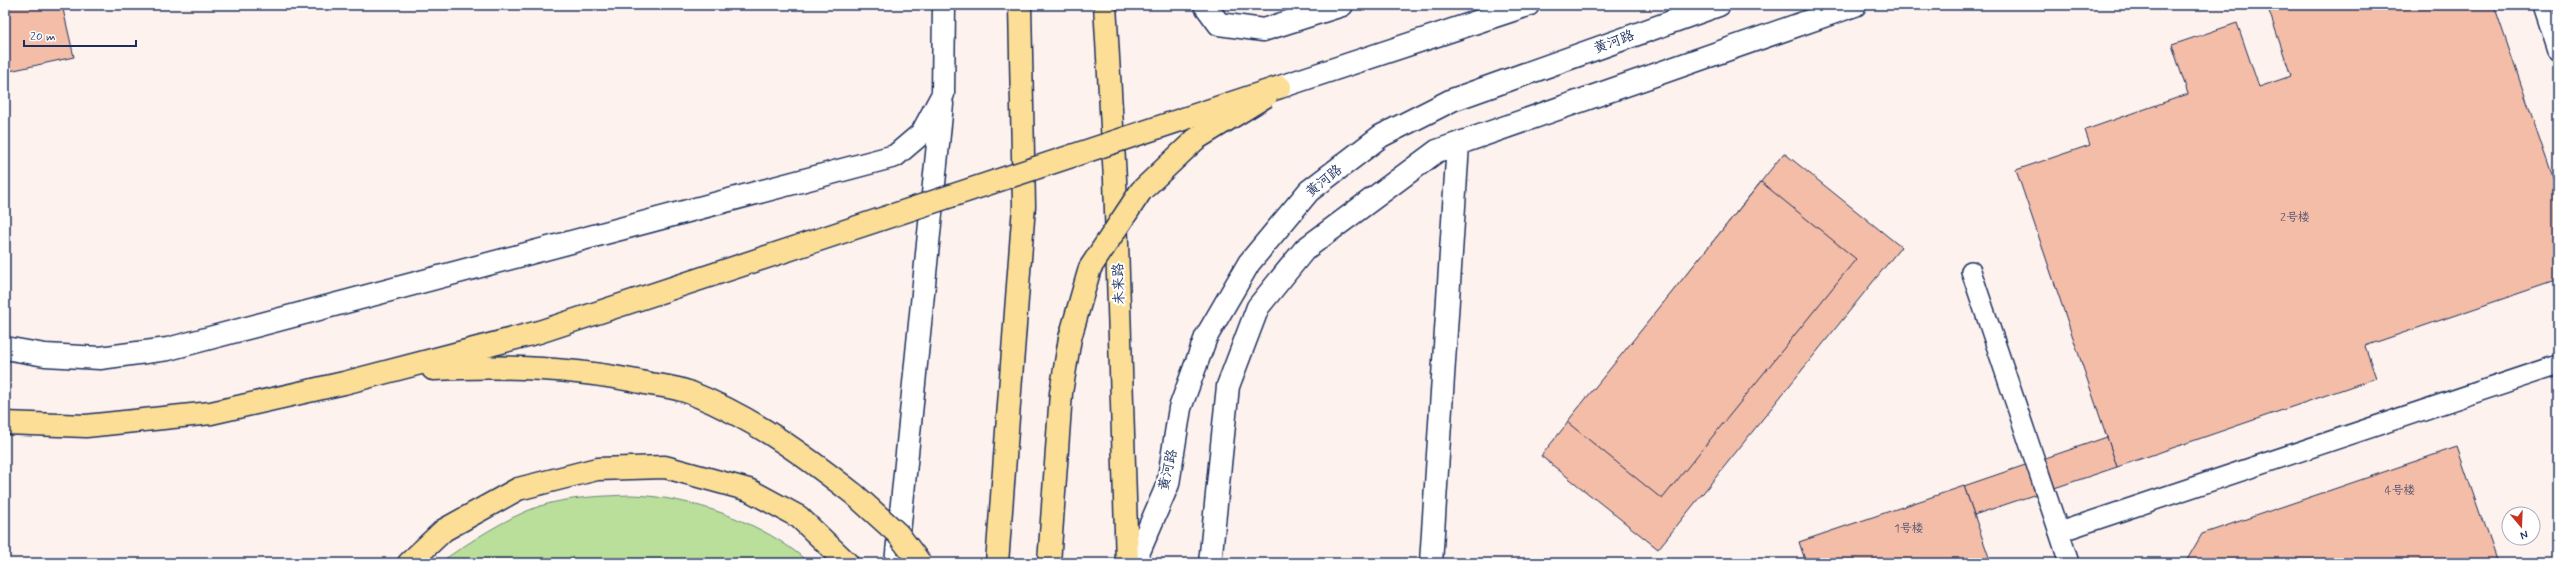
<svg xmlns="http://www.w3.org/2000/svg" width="2563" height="568" viewBox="0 0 2563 568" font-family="Mynerve,'LXGW WenKai TC',sans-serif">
<rect width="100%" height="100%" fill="#fdf2ed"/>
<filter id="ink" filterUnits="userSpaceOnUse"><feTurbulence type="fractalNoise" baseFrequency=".025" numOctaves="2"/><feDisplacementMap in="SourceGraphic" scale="8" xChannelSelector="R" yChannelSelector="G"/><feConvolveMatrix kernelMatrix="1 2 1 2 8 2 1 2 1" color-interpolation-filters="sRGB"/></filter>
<g filter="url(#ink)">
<path fill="#b9df9a" stroke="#6a877c" d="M631,495C689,496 766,523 809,563H439C470,542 505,518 540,506C569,497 601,496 631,495Z"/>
<g fill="#f4bda7" stroke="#1b2f5e">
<path d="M5,5H62L74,57L5,72Z"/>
<path d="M2267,5H2494L2558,193V280L2365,346L2376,378L2117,467L2016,170L2090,145L2085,130L2188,94L2172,45L2237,23L2259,87L2291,76Z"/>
<path d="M1784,153L1901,247L1658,549L1541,456Z"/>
<path d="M1761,182L1856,259L1662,499L1567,422Z"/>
<path d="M2107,437L2117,467L1974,515L1964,486Z"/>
<path d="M2457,447L2497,563H2185L2202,534Z"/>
<path d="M1964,486L1991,563H1806L1799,542Z"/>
</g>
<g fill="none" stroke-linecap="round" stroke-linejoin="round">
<g stroke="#1b2f5e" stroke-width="22">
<g id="lane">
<path d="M2543,5L2558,51"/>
<path d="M1971,271L2059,532"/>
<path d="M2069,563L2059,532L2558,365"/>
</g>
</g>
<g stroke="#1b2f5e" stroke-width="25">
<g id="street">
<path d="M1205,5L1219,24L1263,30L1342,5"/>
<path d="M5,348L45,355L100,358L168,349L895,156L922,133L943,94L944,5"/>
<path d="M896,563L942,104"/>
<path d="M1210,563L1228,386L1258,307L1305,249L1437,151L1855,5"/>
<path d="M1431,563L1458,144"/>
</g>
</g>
<g stroke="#1b2f5e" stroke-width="25">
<g id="secondary">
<path d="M1280,87L1528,5"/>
<path d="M1134,563L1168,484L1180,408L1206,337L1249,263L1309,191L1381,136L1452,100L1719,5"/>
</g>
</g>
<g stroke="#1b2f5e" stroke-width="25">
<g id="primary">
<path d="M1105,5L1115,179L1127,563"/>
<path d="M997,563L1024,206L1020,5"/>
</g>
</g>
<g stroke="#1b2f5e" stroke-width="25">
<g id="highway">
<path d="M433,369C505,365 579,368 650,384C663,386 679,388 691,393C752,417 804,455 855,495"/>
<path d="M5,423L86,426L211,413L344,383L539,332L806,244"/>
<path d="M409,563L444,530L518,489L597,469L665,467L749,490L799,517L847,563"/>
</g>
</g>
<use href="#lane" stroke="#fff" stroke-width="19"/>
<use href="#street" stroke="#fff" stroke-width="22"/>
<use href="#secondary" stroke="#fff" stroke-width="22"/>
<use href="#primary" stroke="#fcde96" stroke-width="22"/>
<use href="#highway" stroke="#fcde96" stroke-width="22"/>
<g stroke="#1b2f5e" stroke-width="25" stroke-linecap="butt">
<path id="primary-bridge" d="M1049,563L1061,393L1070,338L1090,268L1141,191L1196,139L1266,96"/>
</g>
<g stroke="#1b2f5e" stroke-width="25" stroke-linecap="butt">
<g id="highway-bridge">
<path d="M806,244L1280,87"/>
<path d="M855,495L898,534L920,563"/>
</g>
</g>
<use href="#primary-bridge" stroke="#fcde96" stroke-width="22"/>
<use href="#highway-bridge" stroke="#fcde96" stroke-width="22"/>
</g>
</g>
<g text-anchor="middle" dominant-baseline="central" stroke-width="4" stroke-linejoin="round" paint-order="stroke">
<g font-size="12" fill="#515270">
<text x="2295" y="218">2号楼</text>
<text x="2400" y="491">4号楼</text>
<text x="1909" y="529">1号楼</text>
</g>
<g font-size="14" fill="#1b2f5e" stroke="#fff">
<text transform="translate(1614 42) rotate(-20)">黄河路</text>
<text transform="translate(1324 181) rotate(-39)">黄河路</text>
<text transform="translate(1119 284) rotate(-92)">未来路</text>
<text transform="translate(1168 470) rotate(-77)">黄河路</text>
</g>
</g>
<rect width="2563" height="568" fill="none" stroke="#fff" stroke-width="20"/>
<rect x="10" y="10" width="2543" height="548" fill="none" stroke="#1b2f5e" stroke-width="1.5" filter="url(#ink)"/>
<g transform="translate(2521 526) rotate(161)"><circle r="19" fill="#ffffff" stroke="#a4acbf"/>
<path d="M0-3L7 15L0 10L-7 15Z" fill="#c8321e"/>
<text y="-6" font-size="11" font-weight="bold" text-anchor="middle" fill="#1b2f5e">N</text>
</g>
<path d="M24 40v6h112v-6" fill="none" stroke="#1b2f5e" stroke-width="2"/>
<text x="30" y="40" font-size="12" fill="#1b2f5e" stroke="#ffffff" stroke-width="3" paint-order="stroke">20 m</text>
</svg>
